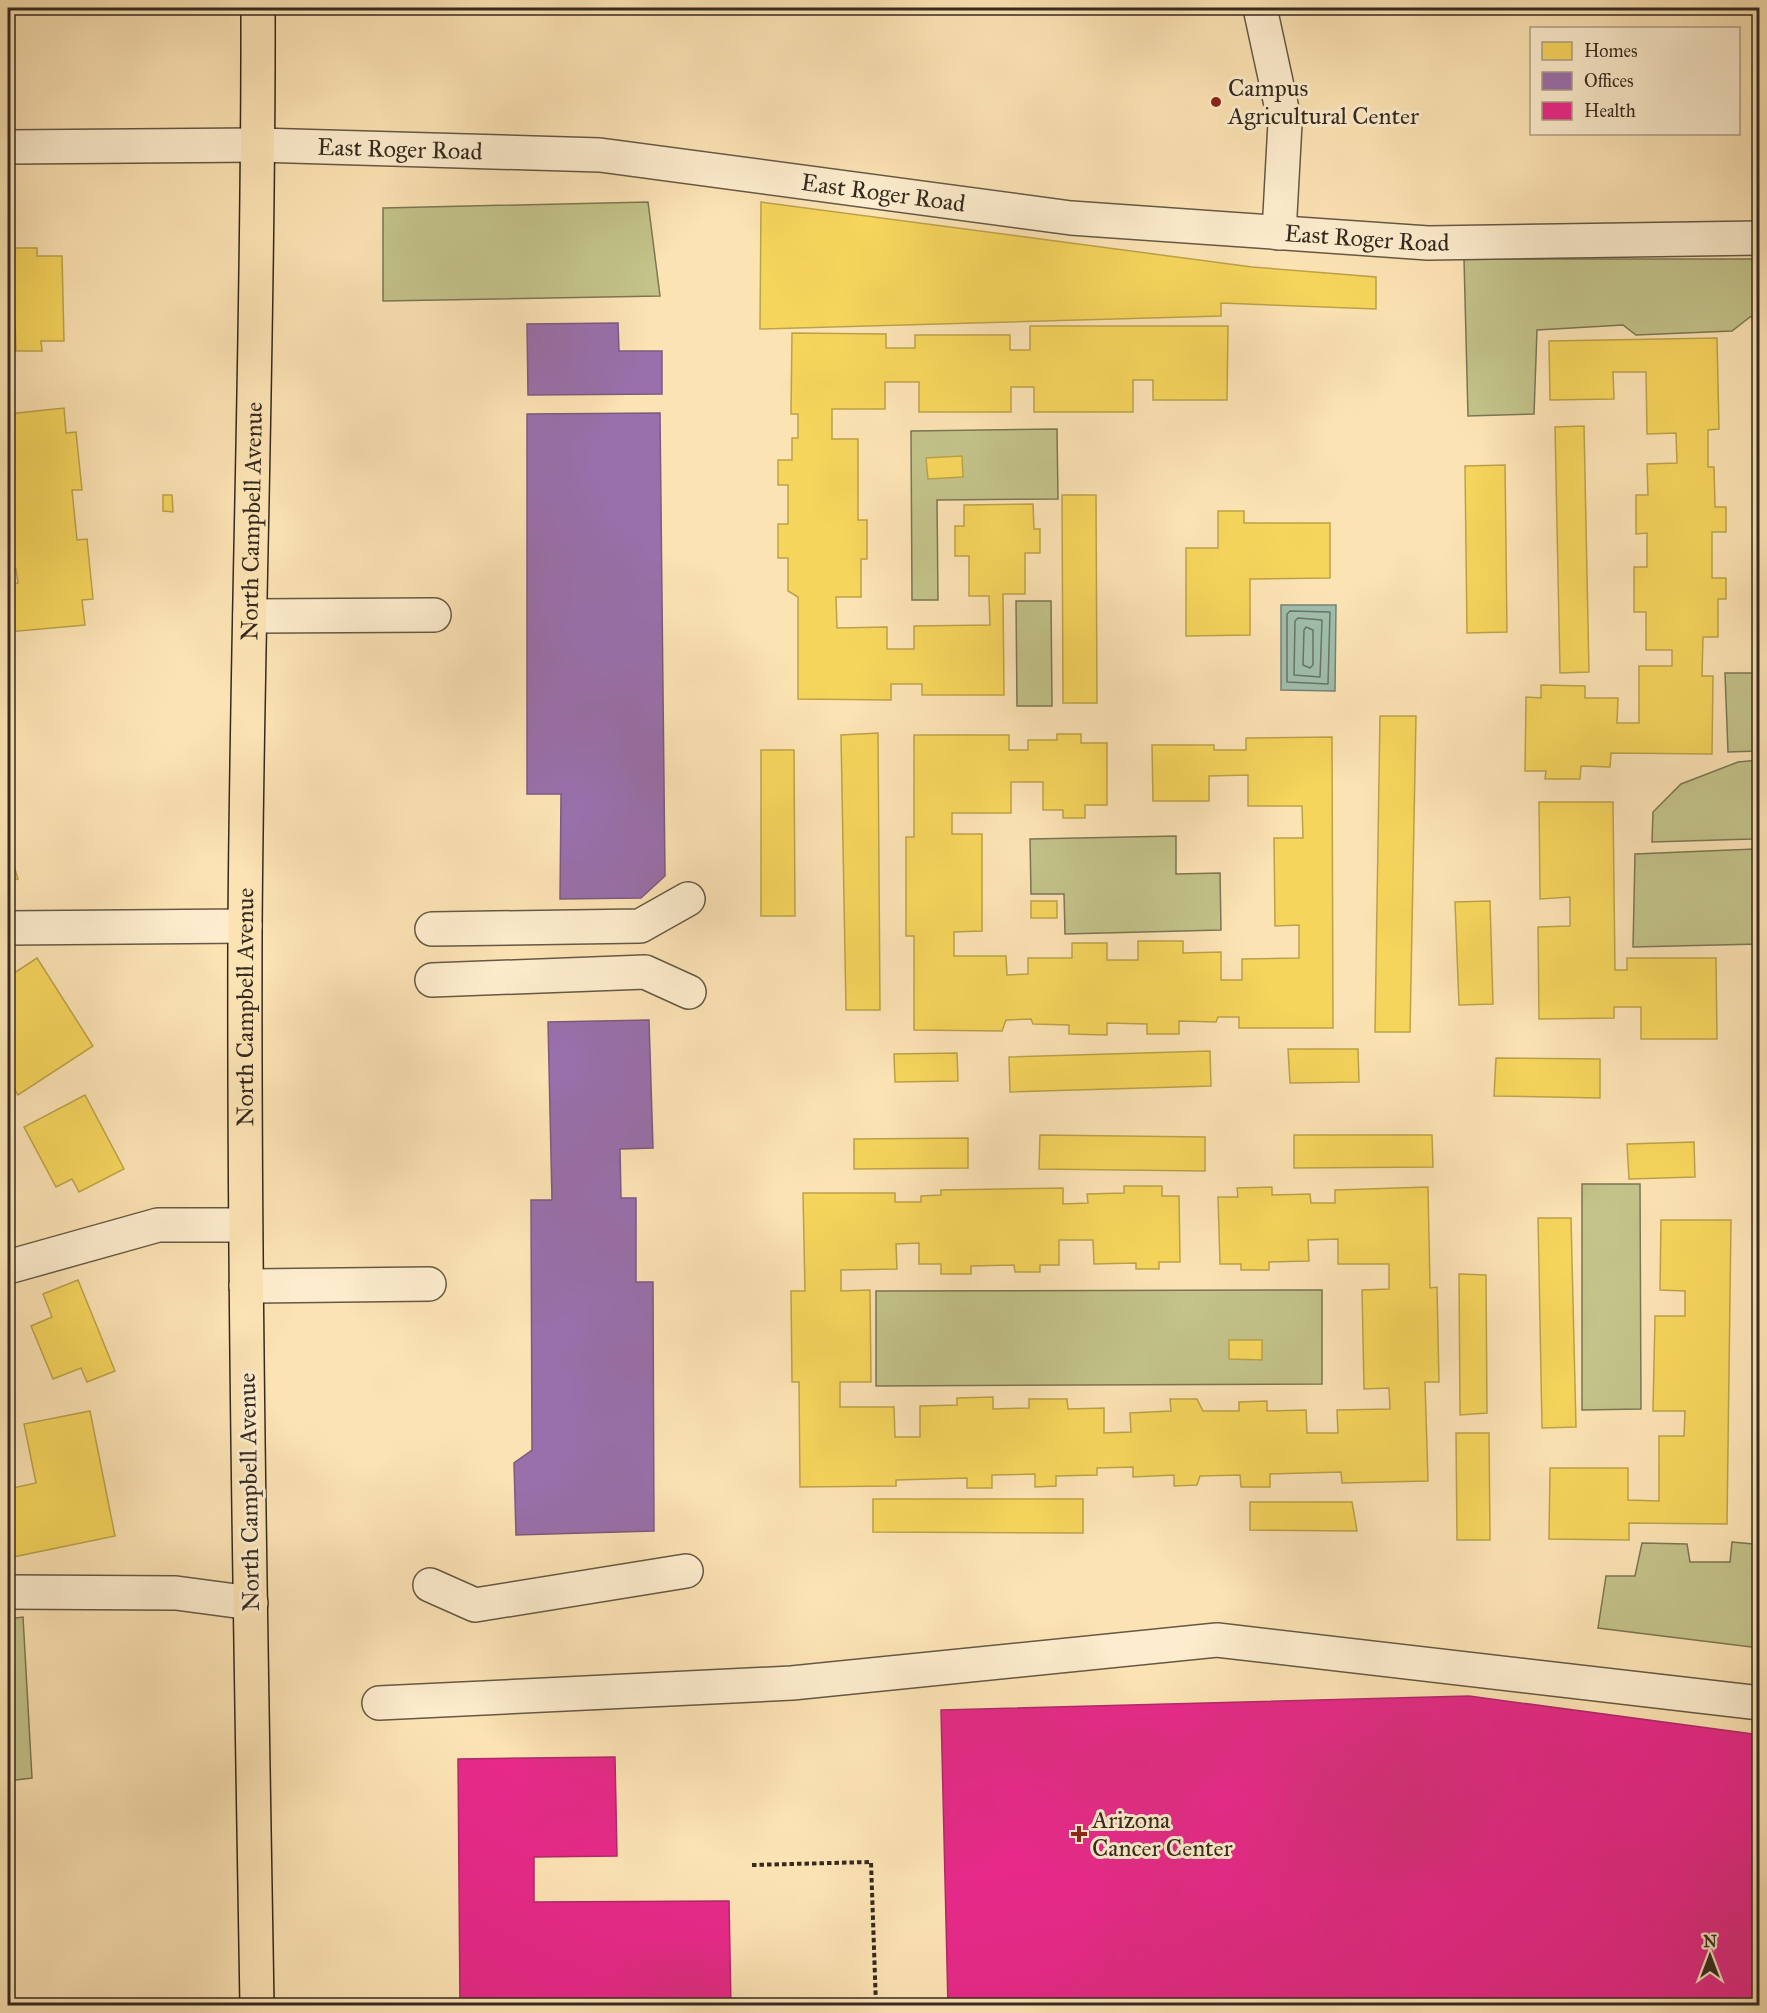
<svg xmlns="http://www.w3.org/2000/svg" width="1767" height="2013" viewBox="0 0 1767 2013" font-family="'IM FELL Great Primer',serif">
<rect width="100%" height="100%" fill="#fce3b4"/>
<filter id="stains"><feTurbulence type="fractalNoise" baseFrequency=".00333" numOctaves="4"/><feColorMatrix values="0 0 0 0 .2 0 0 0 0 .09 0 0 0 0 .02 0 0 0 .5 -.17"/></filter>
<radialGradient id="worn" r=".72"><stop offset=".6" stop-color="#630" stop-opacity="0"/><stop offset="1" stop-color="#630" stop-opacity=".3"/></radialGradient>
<g fill="#c3c38a" stroke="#7c7655" stroke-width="1.5">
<path d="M648,202L660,296L383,301V208Z"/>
<path d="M1464,259H1759V317H1750L1732,331L1636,335L1623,325L1537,330L1534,414L1468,416Z"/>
<path d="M1057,429L1058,499L937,500L938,600H912L911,431Z"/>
<path d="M1016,601H1051L1052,706H1017Z"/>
<path d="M1725,673H1759V751L1728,752Z"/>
<path d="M1759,760V833L1752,839L1652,842L1653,812L1681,784L1738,762Z"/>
<path d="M1176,836V874L1220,873L1221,930L1065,934L1064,894H1031L1030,839Z"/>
<path d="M1754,849V888L1759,889V944L1633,947L1635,854Z"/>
<path d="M1582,1184H1640L1641,1409L1582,1410Z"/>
<path d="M1322,1290V1384L876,1386V1291Z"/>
<path d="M1732,1542L1753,1544L1754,1587L1759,1588V1648L1598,1628L1606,1576H1635L1642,1543L1687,1544L1690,1562H1730Z"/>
<path d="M23,1617L32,1778L8,1781V1619Z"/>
</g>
<path fill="#9fbeac" stroke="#748374" stroke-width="1.5" d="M1281,605H1336L1335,691L1281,690Z"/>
<g fill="#f6d55c" stroke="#bca24a" stroke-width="1.5">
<path d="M761,202L1252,267L1376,277V309L1221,303V316L760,329Z"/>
<path d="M8,248H37V256H62L64,341H41L42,351H16L15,319H8Z"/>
<path d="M1030,326H1228L1227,400H1153V380H1133V412H1034V387H1011V412H919V382H885V409H832V439H858V520H867V559H861V597H836L837,628L887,627V649H914V626L990,625L989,596H969V556H955V526H964V505L1033,504L1034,529H1040V553H1025V594H1003L1004,695H922V684H891V700L798,699V597L788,591V558H778V524H788V485H778V460H792V438H798V414H791L792,333L886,334V348H915V335H1010V350H1030Z"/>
<path d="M1717,338L1719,429L1708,430V467H1714L1715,507H1726V532H1712V578H1726V599H1718V637H1703L1702,676H1713L1712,754L1611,753L1610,767L1581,766L1580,779H1545L1546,771H1525L1526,697L1541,698V685L1585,686V698H1618L1617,723H1639V666H1672V650H1646V612H1634V567H1647V533L1636,534V495H1648L1647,464L1677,463L1676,433L1647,434L1646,372H1613L1614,399L1550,400L1549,341Z"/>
<path d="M64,408L66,433L76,432L82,490H72L77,540L87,539L93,599L82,600L85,625L8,632V585L18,583L16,569H8V414Z"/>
<path d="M1584,426L1589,672L1560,673L1555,427Z"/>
<path d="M962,456L963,477L928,479L926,458Z"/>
<path d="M1505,465L1507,632L1467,633L1465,466Z"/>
<path d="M163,495H172L173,512L163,511Z"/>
<path d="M1062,495H1096L1097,703H1063Z"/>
<path d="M1218,511H1244V523H1330V578L1250,579V635L1186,636V548H1218Z"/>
<path d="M1380,716H1416L1410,1032H1375Z"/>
<path d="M878,733L880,1010H846L841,735Z"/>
<path d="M1057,734H1081V743H1107V805H1085V818H1063V810H1043V782H1011V813H952V834H982V931L954,932V956H1006L1007,975L1028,974V958H1072V943H1107V960H1138V941H1183V953L1221,952V980H1242V959L1299,958V925L1275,926L1274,838H1303L1302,806H1248V775L1209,776V801H1153L1152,745H1214V750H1246V738L1332,737L1333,1028H1239V1017H1218L1216,1022L1179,1021V1034H1147V1024L1107,1023V1035L1069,1034V1025L1033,1024L1031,1019L1006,1020L1002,1031L914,1030V936H906V837H914V735H1009V750H1028V740H1057Z"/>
<path d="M761,750H794L795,916H761Z"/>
<path d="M1539,802H1613L1615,970H1627V958H1716L1717,1039H1641V1007H1614V1018L1539,1019L1538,927L1570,926V897L1540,899Z"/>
<path d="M8,846L18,879L8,882Z"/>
<rect x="1031" y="901" width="26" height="17"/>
<path d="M1490,901L1493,1004L1459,1005L1455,902Z"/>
<path d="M37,958L93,1046L18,1095L8,1079V977Z"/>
<path d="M1288,1049H1358L1359,1082L1290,1083Z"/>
<path d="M1210,1051L1211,1086L1010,1092L1009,1057Z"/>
<path d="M957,1053L958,1081L895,1082L894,1054Z"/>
<path d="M1496,1058L1600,1059V1098L1494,1096Z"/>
<path d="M85,1095L124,1169L79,1192L72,1179L56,1187L24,1127Z"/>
<path d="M1040,1135L1205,1137V1171L1039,1169Z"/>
<path d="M1294,1135H1432L1433,1167L1294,1168Z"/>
<path d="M968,1138V1168L854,1169V1139Z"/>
<path d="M1694,1142L1695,1177L1629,1179L1627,1144Z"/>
<path d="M1124,1186H1162V1196H1179L1180,1262H1159V1269H1136V1263L1094,1264L1093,1240H1059V1265H1040V1272H1015L1014,1265L971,1266V1274H941V1264H919V1243L896,1244L897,1269L841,1270V1291L870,1290L871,1382H840V1407H894L895,1437H920V1406L957,1405V1398L993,1397V1409L1029,1408V1399H1067L1068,1409L1104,1408V1433L1131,1432L1130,1413L1171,1411L1170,1399H1197L1203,1411H1239V1402L1267,1401V1411L1306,1410L1307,1433H1338L1337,1410L1390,1409L1389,1388L1364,1389L1362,1290L1389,1289V1264H1338V1239L1308,1240L1309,1261L1269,1262V1270H1241V1264H1220L1218,1197H1238L1237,1188L1272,1187V1195L1310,1194L1311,1203H1335V1190L1428,1187L1430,1288L1437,1287L1439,1382H1425L1428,1481L1342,1483L1341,1472L1270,1474V1487H1241L1240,1475L1200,1476L1197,1485L1174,1486V1475L1133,1477V1467L1097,1468V1475L1056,1476V1486L1035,1487V1474L992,1475V1488H967V1478L896,1480V1486L800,1487L799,1382H792L791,1291H805L803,1193H895V1202H921V1196L941,1195V1190L1063,1188V1204L1088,1203L1087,1194L1124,1193Z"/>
<path d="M1538,1218H1571L1576,1427L1542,1428Z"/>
<path d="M1661,1220H1731L1727,1524L1629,1523V1540L1549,1539L1550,1468H1628V1500L1659,1501V1436H1684L1685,1411H1653L1655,1316H1685V1291L1660,1290Z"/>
<path d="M1459,1274L1486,1275L1487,1413L1460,1415Z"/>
<path d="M78,1280L115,1371L87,1382L81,1368L53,1379L31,1326L52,1317L43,1294Z"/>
<path d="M1229,1340H1262V1360L1229,1359Z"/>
<path d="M90,1411L115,1536L13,1557L8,1529V1489L36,1483L24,1424Z"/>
<path d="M1456,1433H1489L1490,1540H1457Z"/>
<path d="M873,1499H1083V1533L873,1532Z"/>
<path d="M1250,1502H1352L1357,1531L1250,1530Z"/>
</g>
<g fill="#9970ab" stroke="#7b5b81" stroke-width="1.5">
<path d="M618,323L619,351H662V394L528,395L527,324Z"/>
<path d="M660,413L665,876L641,898L560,899L561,794H527V414Z"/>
<path d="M649,1020L653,1148L620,1149L621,1198H636V1282H653L654,1531L516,1535L514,1463L532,1450L531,1200H552L548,1022Z"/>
</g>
<g fill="#e7298a" stroke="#b1296a" stroke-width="1.5">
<path d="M1469,1696L1760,1735V2006H948L941,1710Z"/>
<path d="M615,1757L617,1856L534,1857V1902L729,1901L731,2006H460L458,1759Z"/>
</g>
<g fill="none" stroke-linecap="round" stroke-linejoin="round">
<g stroke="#6a7466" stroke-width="1.5">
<path d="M1290,611L1330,612L1328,684L1287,682V614Z"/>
<path d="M1298,618L1322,620L1320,677L1294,675L1295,621Z"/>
<path d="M1306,627L1313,630V665L1310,668L1303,665L1304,630Z"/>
</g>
<g stroke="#665845" stroke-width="36">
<g id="minor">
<path d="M1260,8L1285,123L1279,233"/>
<path id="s1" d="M8,147L258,145L600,155L1071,218L1428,243L1760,238"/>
<path d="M250,616L434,615"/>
<path d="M8,928L245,926"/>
<path d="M432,929L640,926L688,899"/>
<path d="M432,980L645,972L689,992"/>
<path d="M8,1267L158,1225H245"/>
<path d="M246,1286L429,1284"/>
<path d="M430,1585L475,1605L686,1571"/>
<path d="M8,1592L176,1593L251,1603"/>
<path d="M379,1703L792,1683L1217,1640L1760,1703"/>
</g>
</g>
<g stroke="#342a20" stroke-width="36">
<g id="major">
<path id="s2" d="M257,2006C251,1647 244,1289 245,931C247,623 259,315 258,8"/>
</g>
</g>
<path stroke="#342a20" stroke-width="4" stroke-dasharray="4.5 3" stroke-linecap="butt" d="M752,1865L871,1862L876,2006"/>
<use href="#minor" stroke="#fdedce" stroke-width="33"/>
<use href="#major" stroke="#fce3b4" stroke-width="33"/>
</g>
<g fill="#8f2418" stroke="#fdedce" stroke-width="2">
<circle cx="1216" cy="102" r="6"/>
<path d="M1076 1825h6v6h6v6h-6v6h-6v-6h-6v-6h6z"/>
</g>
<g text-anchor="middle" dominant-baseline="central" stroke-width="6" stroke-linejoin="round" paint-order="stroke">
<g font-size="24" fill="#342a20" stroke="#fdedce" text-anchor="start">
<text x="1228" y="88">Campus<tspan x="1228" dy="28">Agricultural Center</tspan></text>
<text x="1092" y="1820">Arizona<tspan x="1092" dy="28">Cancer Center</tspan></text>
</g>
<g font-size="24" fill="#342a20" stroke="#fdedce">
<text stroke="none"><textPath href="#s1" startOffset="392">East Roger Road</textPath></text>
<text stroke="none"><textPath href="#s1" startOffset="878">East Roger Road</textPath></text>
<text stroke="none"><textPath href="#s1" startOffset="1364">East Roger Road</textPath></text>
<text stroke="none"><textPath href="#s2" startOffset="1485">North Campbell Avenue</textPath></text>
<text stroke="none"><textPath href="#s2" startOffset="999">North Campbell Avenue</textPath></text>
<text transform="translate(249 1492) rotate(-91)">North Campbell Avenue</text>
</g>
</g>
<rect width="1767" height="2013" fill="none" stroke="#fce3b4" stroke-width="30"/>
<rect x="9" y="9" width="1749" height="1995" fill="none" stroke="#342a20" stroke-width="3"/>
<rect x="15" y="15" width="1737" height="1983" fill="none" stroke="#342a20" stroke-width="1.5"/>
<rect x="1530" y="27" width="210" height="108" fill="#fdedce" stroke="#ad9f88" stroke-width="1.5"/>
<rect x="1542" y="42" width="30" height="18" fill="#f6d55c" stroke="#ad9f88" stroke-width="1.5"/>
<text x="1584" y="57" font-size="18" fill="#342a20">Homes</text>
<rect x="1542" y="72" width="30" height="18" fill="#9970ab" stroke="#ad9f88" stroke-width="1.5"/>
<text x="1584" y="87" font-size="18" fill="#342a20">Offices</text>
<rect x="1542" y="102" width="30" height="18" fill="#e7298a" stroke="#ad9f88" stroke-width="1.5"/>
<text x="1584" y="117" font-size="18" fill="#342a20">Health</text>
<g transform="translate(1710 1956)" stroke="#fdedce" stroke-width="4.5" paint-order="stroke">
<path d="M0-4.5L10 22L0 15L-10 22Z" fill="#342a20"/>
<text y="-9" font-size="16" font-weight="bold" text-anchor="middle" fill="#342a20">N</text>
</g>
<rect width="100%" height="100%" filter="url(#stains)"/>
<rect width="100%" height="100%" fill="url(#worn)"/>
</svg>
